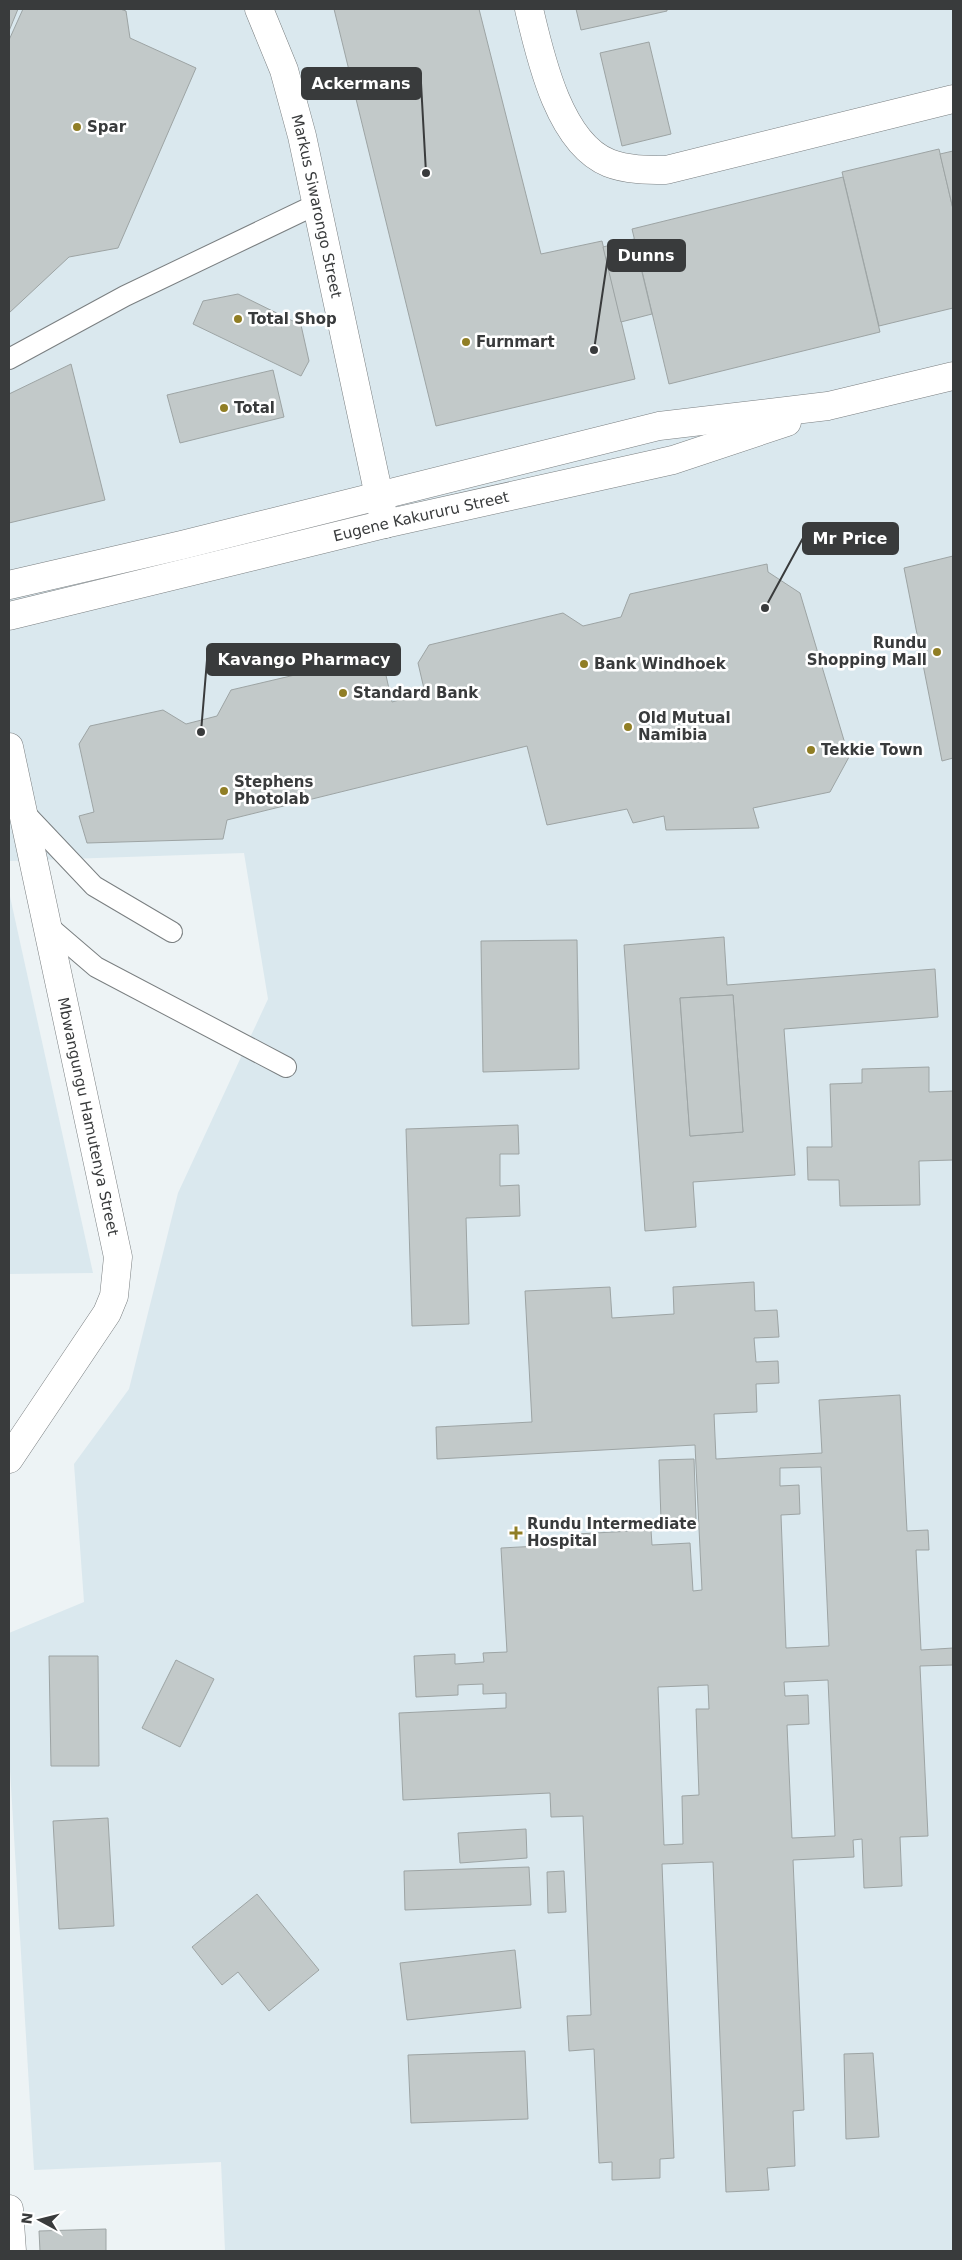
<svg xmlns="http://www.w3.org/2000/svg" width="962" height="2260" viewBox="0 0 962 2260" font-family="'DejaVu Sans',sans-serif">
<rect width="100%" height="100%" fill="#edf3f5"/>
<g fill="#dae8ee">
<path d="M9,9H953V2251H225L221,2162L34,2170L9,1753V1633L84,1602L74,1464L129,1389L178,1193L268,999L244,853L9,861Z"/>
<path d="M9,892L93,1273L9,1274Z"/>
</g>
<g fill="#c2c9c9" stroke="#9da4a4" fill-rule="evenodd">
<path d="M9,9H18L9,31Z"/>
<path d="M23,9H120L126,11L130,38L196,68L118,248L69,257L9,313V40Z"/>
<path d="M334,9H479L541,254L602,241L635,379L436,426Z"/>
<path d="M576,9H667V11L581,30Z"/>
<path d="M649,42L671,134L622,146L600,53Z"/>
<path d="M939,149L953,209V308L879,326L842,172Z"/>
<path d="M953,151V209L940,154Z"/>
<path d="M843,177L880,332L669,384L632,229Z"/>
<path d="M634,239L652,314L621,322L603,247Z"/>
<path d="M238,294L301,325L309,361L301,376L193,324L203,301Z"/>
<path d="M71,364L105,500L9,523V394Z"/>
<path d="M273,370L284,417L180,443L167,395Z"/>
<path d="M953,556V758L942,761L904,568Z"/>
<path d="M767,564L768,572L800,593L849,757L830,792L753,808L759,828L666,830L664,816L633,823L627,809L547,825L527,746L227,820L223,839L87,843L79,816L94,812L79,744L90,726L163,710L186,724L217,716L231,690L363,659L385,671L392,702L425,693L418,663L429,645L563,613L583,626L621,617L630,594Z"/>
<path d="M724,937L727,985L935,969L938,1017L784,1029L795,1175L693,1182L696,1227L645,1231L624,945ZM733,995L743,1132L690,1136L680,998Z"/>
<path d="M577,940L579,1069L483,1072L481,941Z"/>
<path d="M733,995L743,1132L690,1136L680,998Z"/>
<path d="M929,1067V1092L953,1091V1160L919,1161L920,1205L840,1206L839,1180H808L807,1147H832L830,1084L862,1083V1069Z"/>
<path d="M518,1125L519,1154H500V1186L519,1185L520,1216L466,1218L469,1324L412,1326L406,1129Z"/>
<path d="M754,1282L755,1311L777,1310L779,1337L754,1338L756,1362L778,1361L779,1383L756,1384L757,1412L714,1414L716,1459L822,1453L819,1400L900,1395L907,1531L928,1530L929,1550H916L921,1650L953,1648V1665L920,1666L928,1836L900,1837L902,1886L864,1888L862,1839L853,1840L854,1857L793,1860L804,2110L793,2111L795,2166L767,2168L769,2190L726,2192L713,1862L662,1864L674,2158L660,2159V2178L612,2180V2162L599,2163L594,2049L569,2051L567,2016L591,2015L583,1816L551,1817L550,1793L403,1800L399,1713L506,1708V1693L483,1694V1684L458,1685V1695L416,1697L414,1656L455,1654V1664L484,1662L483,1653L507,1652L501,1548L577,1544L576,1534L651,1530L652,1545L690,1543L693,1591L702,1590L695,1445L437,1459L436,1427L532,1422L525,1291L610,1287L612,1318L674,1314L673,1287ZM821,1467L829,1646L786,1648L781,1515L800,1514L799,1485L780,1486V1468ZM828,1680L835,1836L792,1838L787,1725L809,1724L808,1695L785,1696L784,1682ZM708,1685L709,1709H696L699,1795L682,1796L683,1844L664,1845L658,1687Z"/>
<path d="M694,1459L696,1519L661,1520L659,1460Z"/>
<path d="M49,1656H98L99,1766H51Z"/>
<path d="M176,1660L214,1679L180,1747L142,1728Z"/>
<path d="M108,1818L114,1926L59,1929L53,1821Z"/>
<path d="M526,1829L527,1858L460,1863L458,1833Z"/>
<path d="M529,1867L531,1905L405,1910L404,1871Z"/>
<path d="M564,1871L566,1912L548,1913L547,1872Z"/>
<path d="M257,1894L319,1970L269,2011L238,1972L222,1985L192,1947Z"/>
<path d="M515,1950L521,2008L407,2020L400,1963Z"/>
<path d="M525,2051L528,2119L411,2123L408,2055Z"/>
<path d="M873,2053L879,2137L846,2139L844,2054Z"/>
<path d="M106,2229V2251H40L39,2231Z"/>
</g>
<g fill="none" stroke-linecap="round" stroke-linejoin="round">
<g stroke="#7a7f81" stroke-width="22">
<g id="service">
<path d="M9,359L125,296L317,204"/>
<path d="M23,811L94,886L172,932"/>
<path d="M47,925L96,967L286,1067"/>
</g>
</g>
<g stroke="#7a7f81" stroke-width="29">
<g id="minor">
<path d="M529,9C540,56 559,143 609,163C627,170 647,170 666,170L953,99"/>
<path id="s1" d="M9,747L118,1257L114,1296L107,1313L9,1459"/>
<path d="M9,2209L12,2251"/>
</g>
</g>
<g stroke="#7a7f81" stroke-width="29">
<g id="tertiary">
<path id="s2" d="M259,9L284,70L302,136L385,524"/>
</g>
</g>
<g stroke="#7a7f81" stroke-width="29">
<g id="secondary">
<path d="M9,585L182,545L659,426L828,406L953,376"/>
<path id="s3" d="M9,616L385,524L673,460L787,422"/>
</g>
</g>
<use href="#service" stroke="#fff" stroke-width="20"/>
<use href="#minor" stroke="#fff" stroke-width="28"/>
<use href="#tertiary" stroke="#fff" stroke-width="28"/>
<use href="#secondary" stroke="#fff" stroke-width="28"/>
</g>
<g fill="#907e25" stroke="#fff" stroke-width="2">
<circle cx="77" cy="127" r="5"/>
<circle cx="238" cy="319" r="5"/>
<circle cx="466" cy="342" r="5"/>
<circle cx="224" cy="408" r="5"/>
<circle cx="937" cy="652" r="5"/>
<circle cx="584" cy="664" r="5"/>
<circle cx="343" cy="693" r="5"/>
<circle cx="628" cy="727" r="5"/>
<circle cx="811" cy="750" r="5"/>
<circle cx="224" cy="791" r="5"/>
<path d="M513.5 1525.5h5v5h5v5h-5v5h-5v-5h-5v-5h5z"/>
</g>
<g text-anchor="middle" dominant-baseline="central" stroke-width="5" stroke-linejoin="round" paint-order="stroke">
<g font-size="15" font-weight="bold" fill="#393b3c" stroke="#fff" text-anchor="start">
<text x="87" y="127">Spar</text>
<text x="248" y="319">Total Shop</text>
<text x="476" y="342">Furnmart</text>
<text x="234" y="408">Total</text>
<text x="927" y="643" text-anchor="end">Rundu<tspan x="927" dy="17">Shopping Mall</tspan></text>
<text x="594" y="664">Bank Windhoek</text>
<text x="353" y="693">Standard Bank</text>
<text x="638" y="718">Old Mutual<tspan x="638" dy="17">Namibia</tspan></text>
<text x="821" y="750">Tekkie Town</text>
<text x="234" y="782">Stephens<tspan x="234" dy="17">Photolab</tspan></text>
<text x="527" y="1524">Rundu Intermediate<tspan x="527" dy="17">Hospital</tspan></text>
</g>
<g font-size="15" fill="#393b3c" stroke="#fff">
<text stroke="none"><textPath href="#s2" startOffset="206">Markus Siwarongo Street</textPath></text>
<text stroke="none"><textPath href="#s3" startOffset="424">Eugene Kakururu Street</textPath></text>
<text stroke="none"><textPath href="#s1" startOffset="378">Mbwangungu Hamutenya Street</textPath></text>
</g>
</g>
<path fill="none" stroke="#393b3c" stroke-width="2" d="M426 173L421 83M594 350L608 256M765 608L803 538M201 732L207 660"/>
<g fill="#393b3c" stroke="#fff" stroke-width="2">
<circle cx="426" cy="173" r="5"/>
<circle cx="594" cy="350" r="5"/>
<circle cx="765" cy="608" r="5"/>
<circle cx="201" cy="732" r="5"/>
</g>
<g fill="#393b3c" stroke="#393b3c" stroke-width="2">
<rect x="302" y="68" width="119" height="31" rx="5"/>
<rect x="608" y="240" width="77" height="31" rx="5"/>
<rect x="803" y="523" width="95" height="31" rx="5"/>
<rect x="207" y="644" width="193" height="31" rx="5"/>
</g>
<g font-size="16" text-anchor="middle" font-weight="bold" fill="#fff">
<text x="361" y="89">Ackermans</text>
<text x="646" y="261">Dunns</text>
<text x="850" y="544">Mr Price</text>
<text x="304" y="665">Kavango Pharmacy</text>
</g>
<rect width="962" height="2260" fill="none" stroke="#393b3c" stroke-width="20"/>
<g transform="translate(40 2220) rotate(277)" stroke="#ffffff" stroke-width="4" paint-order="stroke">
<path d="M0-4L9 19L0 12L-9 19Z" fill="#393b3c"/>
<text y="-8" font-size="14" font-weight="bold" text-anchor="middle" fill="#393b3c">N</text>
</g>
</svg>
